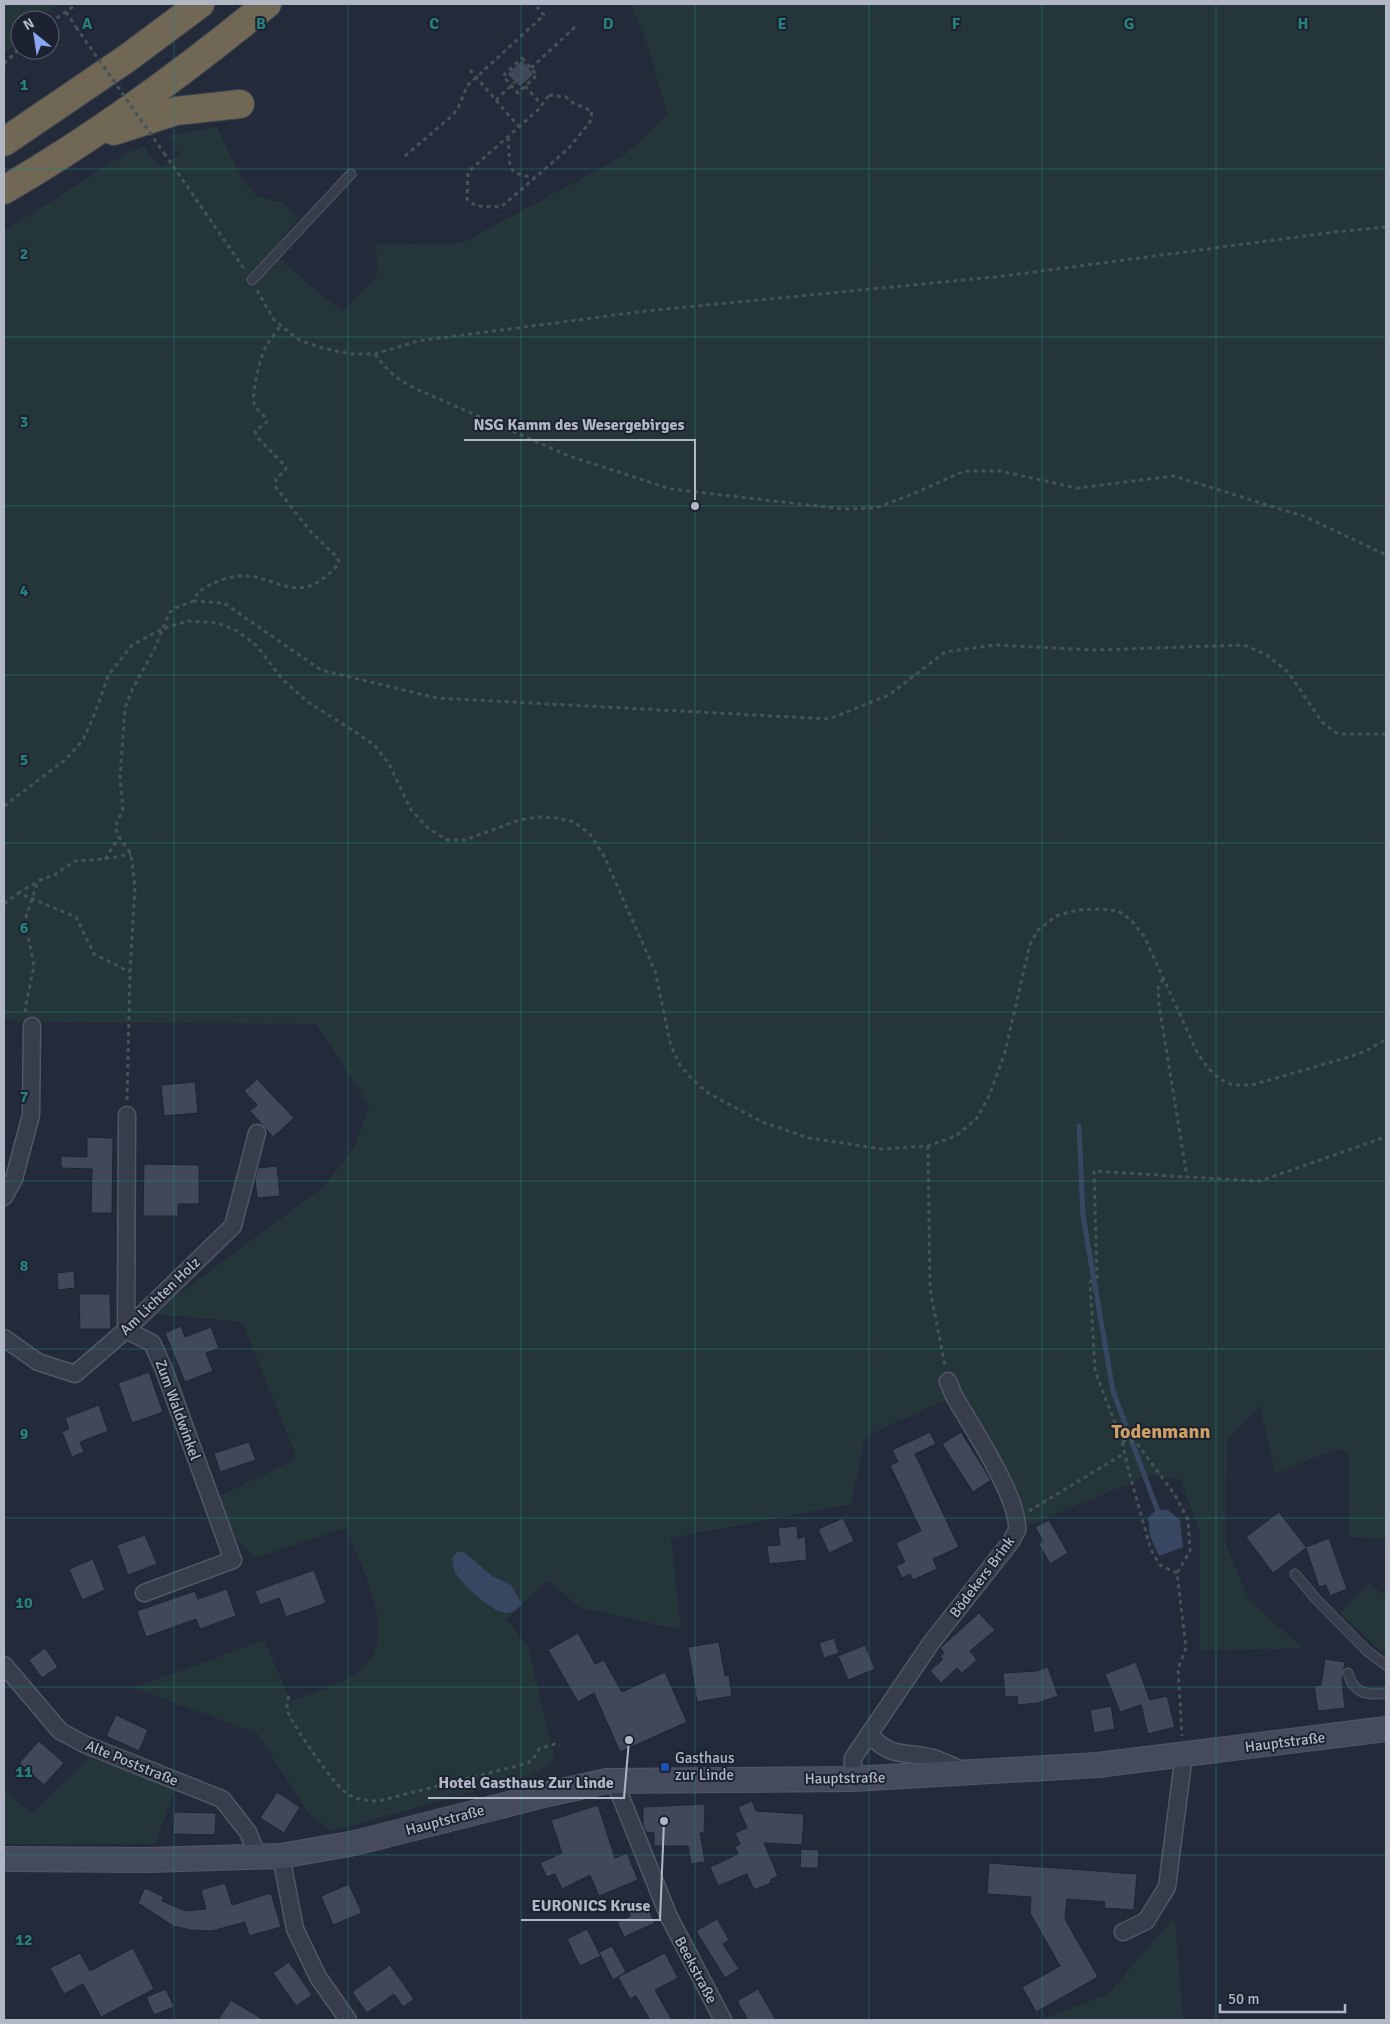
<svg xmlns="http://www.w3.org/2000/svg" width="1390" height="2024" viewBox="0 0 1390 2024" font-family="Signika,sans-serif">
<rect width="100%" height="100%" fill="#232a3a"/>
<g fill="#25363b">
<path d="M4,4H58L36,20H20V37L4,55Z"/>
<path d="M631,4H1386V1539L1349,1537V1455L1339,1448L1275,1473L1260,1406L1227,1440L1225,1542L1249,1600L1303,1648L1200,1651V1531L1180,1479L1150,1475L1017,1530L954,1396L865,1437L851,1504L671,1538L681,1630L579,1607L548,1580L522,1604L511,1585L491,1575L464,1552L471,1590C484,1600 497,1615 514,1612L507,1619L528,1647L555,1761L533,1775L332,1831L309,1814L257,1733L134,1688L264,1640L291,1701C312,1692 336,1686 355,1674C405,1643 361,1568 346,1528L256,1558L231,1535L217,1497L297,1459L242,1322L152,1314L323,1187L354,1148L369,1106L316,1024L17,1022L4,1018V231L125,154L144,146L160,167L180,155L168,136L217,127L243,181L259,197L284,203L298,218L271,252L342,312L377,277L376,244L462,243L623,156L668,115L646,41Z"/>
<path d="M1369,1584L1386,1596V1654L1382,1652L1340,1613Z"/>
<path d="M90,1757L175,1789L155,1844H4V1790L32,1814Z"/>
<path d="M1175,1916L1183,2020H1040L1108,1994Z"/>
</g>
<g fill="#394662">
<path d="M1157,1509L1168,1510L1180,1520L1183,1547L1159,1556L1150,1536L1148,1518Z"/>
<path d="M457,1552H464L491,1575L511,1585L522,1604C517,1609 513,1614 505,1613C493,1612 458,1582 454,1570C453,1566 453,1561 452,1558Z"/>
</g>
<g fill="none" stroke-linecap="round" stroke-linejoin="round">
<path stroke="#394662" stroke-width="5" d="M1079,1126L1083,1216L1113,1391L1157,1509"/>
</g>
<g fill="#404859" stroke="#1e2431">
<path d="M522,60L534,74L520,87L507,74Z"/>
<path d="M257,1079L294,1118L273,1137L250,1111L257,1105L244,1091Z"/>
<path d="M195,1082L198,1113L164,1116L161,1085Z"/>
<path d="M87,1137L113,1138L112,1213H91L92,1169L61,1168V1156L87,1157Z"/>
<path d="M144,1164L199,1165V1204H178V1216H143Z"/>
<path d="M277,1166L280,1196L257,1198L255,1179L258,1168Z"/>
<path d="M74,1271L75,1288L58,1290L57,1273Z"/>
<path d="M79,1294H110L111,1329H80Z"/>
<path d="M181,1326L185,1337L211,1327L219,1348L206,1353L213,1371L185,1382L165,1333Z"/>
<path d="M149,1372L163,1412L132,1423L118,1383Z"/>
<path d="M99,1405L108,1431L80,1442L84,1452L72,1457L62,1432L69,1429L65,1418Z"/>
<path d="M930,1432L936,1444L915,1454L959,1547L933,1559L937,1569L913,1580L910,1574L902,1578L896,1566L905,1562L896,1543L921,1531L890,1465L898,1462L892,1450Z"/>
<path d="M961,1432L991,1480L973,1492L942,1444Z"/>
<path d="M249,1442L256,1460L220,1472L214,1453Z"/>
<path d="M1279,1512L1306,1547L1329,1538L1347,1589L1330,1596L1326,1585L1319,1587L1306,1548L1273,1573L1246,1537Z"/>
<path d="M843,1518L854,1541L829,1553L818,1529Z"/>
<path d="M1049,1520L1068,1553L1050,1564L1039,1544L1043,1541L1035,1527Z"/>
<path d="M797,1526L798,1539L805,1536L807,1560L769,1564L767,1546L780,1545L778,1528Z"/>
<path d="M145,1535L157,1564L128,1575L117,1545Z"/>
<path d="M93,1559L105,1590L82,1600L69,1569Z"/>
<path d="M314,1570L326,1603L286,1617L279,1598L260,1605L255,1591Z"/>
<path d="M227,1589L236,1616L200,1629L196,1619L146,1637L137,1611L195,1591L198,1599Z"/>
<path d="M979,1613L995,1630L970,1651L977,1660L962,1673L957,1668L941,1683L930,1671L943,1659L940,1656L944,1653L940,1648Z"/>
<path d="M578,1633L595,1664L604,1660L622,1692L665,1672L687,1722L620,1752L594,1693L578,1702L548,1650Z"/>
<path d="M834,1638L839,1653L824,1658L819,1643Z"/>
<path d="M719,1642L725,1676L729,1675L732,1696L697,1702L688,1647Z"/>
<path d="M865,1645L875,1669L848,1680L838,1656Z"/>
<path d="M45,1648L58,1667L42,1678L29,1660Z"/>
<path d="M1325,1659L1345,1662L1342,1681L1345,1708L1318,1711L1314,1686L1321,1685Z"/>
<path d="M1136,1662L1150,1700L1167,1696L1175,1727L1148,1734L1141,1705L1120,1712L1105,1674Z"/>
<path d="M1048,1667L1058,1696L1038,1703L1018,1705L1017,1696L1005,1697L1003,1673L1036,1671Z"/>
<path d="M1111,1706L1115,1729L1094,1733L1090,1710Z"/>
<path d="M116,1715L148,1730L139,1751L106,1736Z"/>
<path d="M39,1741L64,1763L44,1785L19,1763Z"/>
<path d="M277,1792L300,1807L284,1833L260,1818Z"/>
<path d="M752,1801L756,1811L804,1814L802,1845L764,1843L778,1876L770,1880L771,1883L754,1890L747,1874L718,1886L710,1867L738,1854L735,1847L740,1844L735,1833L747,1828L738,1807Z"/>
<path d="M705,1804L704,1833H700L705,1862L691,1864L688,1846H654V1833L646,1832L643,1826V1807Z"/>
<path d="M598,1805L615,1858L627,1853L638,1880L599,1896L590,1875L562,1889L555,1874L547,1877L540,1863L562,1853L551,1820Z"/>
<path d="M174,1812L216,1813L215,1835L173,1834Z"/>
<path d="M801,1849L819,1850L818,1868H800Z"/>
<path d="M989,1863L1137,1874L1134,1910L1104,1908L1105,1902L1067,1899L1065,1919L1098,1977L1036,2012L1022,1987L1060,1966L1030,1913L1031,1897L987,1894Z"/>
<path d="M225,1883L232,1905L271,1893L281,1927L249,1936L245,1922L212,1931L191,1930L173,1926L138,1903L145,1888L164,1897L162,1901L186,1911L206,1909L201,1890Z"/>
<path d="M349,1884L362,1913L333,1925L321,1896Z"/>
<path d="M645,1901L655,1923L624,1937L617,1922L630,1916L628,1909Z"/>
<path d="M717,1919L729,1940L723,1944L739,1969L725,1978L696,1931Z"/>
<path d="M587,1929L601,1956L580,1966L567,1939Z"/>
<path d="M612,1946L626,1972L613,1980L599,1952Z"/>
<path d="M133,1948L154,1989L101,2017L83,1984L64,1994L50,1968L80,1953L90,1971Z"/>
<path d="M665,1953L678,1978L655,1990L672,2020H650L636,1996L630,1999L618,1977Z"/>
<path d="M289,1962L312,1995L296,2006L273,1973Z"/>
<path d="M390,1965L414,1999L403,2007L394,1994L367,2013L352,1992Z"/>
<path d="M166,1989L174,2007L154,2015L146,1997Z"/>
<path d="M758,1989L776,2020H748L737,2001Z"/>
<path d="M231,2000L264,2020H218Z"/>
</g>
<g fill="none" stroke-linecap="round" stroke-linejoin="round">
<g stroke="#525765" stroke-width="11">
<g id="service">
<path d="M252,280L351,174"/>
<path d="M1295,1574L1316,1599L1367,1651L1386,1665"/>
<path d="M1348,1673C1353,1693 1367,1696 1386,1693"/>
</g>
</g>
<g stroke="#525765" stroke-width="19">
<g id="minor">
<path d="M4,1197L14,1179L31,1115L32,1026"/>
<path d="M126,1330L152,1343L163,1367L233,1560L144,1593"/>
<path d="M126,1330L127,1115"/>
<path d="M4,1338L38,1362L75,1374L126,1330L233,1226L257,1133"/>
<path d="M4,1665L60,1731L84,1744L222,1799L248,1832L258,1857"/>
<path d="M869,1734C893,1760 903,1750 933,1758C943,1761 952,1766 962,1770"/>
<path d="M853,1779V1758L931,1643L1012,1540C1013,1537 1016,1533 1017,1530C1020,1499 970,1424 954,1396L948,1381"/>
<path d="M614,1780L669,1917L723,2020"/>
<path d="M281,1856L295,1929L318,1977L348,2020"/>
<path d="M1123,1932L1146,1921L1167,1887L1184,1754"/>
</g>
</g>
<g stroke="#525765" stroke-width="26">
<path id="secondary" d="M4,1859L149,1860L281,1856L355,1843L548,1794L607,1781L853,1779L1098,1765L1386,1729"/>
</g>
<g stroke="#3f4452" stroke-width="30">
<g id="motorway">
<path d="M114,131L176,111L240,104"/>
<path d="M4,142L126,59L200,4"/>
<path d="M4,190C97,136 184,72 267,4"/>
</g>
</g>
<g stroke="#435358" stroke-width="3" stroke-dasharray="4 4" stroke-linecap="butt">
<path d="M66,12L76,27"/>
<path d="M50,23L77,4"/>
<path d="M522,58L537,75L518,93L503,76Z"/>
<path d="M4,64L20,48"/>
<path d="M531,68L575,27"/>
<path d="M470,70L519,127"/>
<path d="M525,86L542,105"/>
<path d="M549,95L566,97L573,103L592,111L590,122L568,149L501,207L476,206L467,199L468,172L539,109Z"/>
<path d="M496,100L515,82"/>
<path d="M508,137L510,167L515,173L534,178"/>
<path d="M164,153L245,270"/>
<path d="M405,156L453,115L459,106L467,86L544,15L537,7"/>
<path d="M257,290L274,320L299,340L322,348L351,354H375L418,341L646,311L1004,276L1335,232L1386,227"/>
<path d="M375,354C386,370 397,379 414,388L569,456L671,489L843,509L876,508L913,494L964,471H1000L1077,488L1174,476L1306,517L1386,555"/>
<path d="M193,601L224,603L321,670L437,698L829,719L889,695L945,652L994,645L1095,650L1244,645L1267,655L1288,672L1322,722L1338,734H1386"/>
<path d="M4,806L66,759L83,740L95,713L108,676L132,645L162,629L188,621L218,623L237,631L257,646L282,679L308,702L357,733L375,746L389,764L411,810L428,828L447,840H465L519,820L538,817L557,818L574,822L590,834L603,854L655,971L671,1046L680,1065L692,1079L708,1093L762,1122L809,1138L882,1149L928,1146L956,1136L977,1118L990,1094L1005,1052L1030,944L1038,930L1056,916L1077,910L1101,909L1118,911L1130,919L1144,936L1197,1052L1208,1068L1220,1079L1233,1085H1252L1349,1057L1366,1051L1386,1039"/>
<path d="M105,859L119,837"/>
<path d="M18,893L37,882"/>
<path d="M4,904L18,893L76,917L94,954L130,972"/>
<path d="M1163,979L1158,988L1159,1005L1187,1177L1260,1181L1380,1139L1386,1135"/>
<path d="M26,1012L25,1009L34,966L25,920L38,881L54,875L75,861L105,859L131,854"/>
<path d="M127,1100L130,972L135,887L131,854L119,837L115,827L123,809L120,778L125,708L132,690L154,650L169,613L175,608L193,601C197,592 203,588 212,584C220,580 230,577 238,576C271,573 295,604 326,576C331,572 336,568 339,562L337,557L310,531L275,486L276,478L285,471L286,467L257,437L255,431L267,422C265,414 256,411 254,403C251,394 261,355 266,346C270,339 276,333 280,326"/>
<path d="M928,1146L930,1289L945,1366"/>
<path d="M1122,1441L1136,1442L1175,1495L1188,1520L1190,1551L1177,1573L1186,1648L1178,1669L1182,1736"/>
<path d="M1029,1511L1125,1453"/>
<path d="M1177,1573L1160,1565L1151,1550L1129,1472L1122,1441L1095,1371L1090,1282L1097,1277L1094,1171L1187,1177"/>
<path d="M289,1696C287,1703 286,1708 289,1715C295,1728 335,1786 346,1793C357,1800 366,1801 379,1801L528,1763L533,1759L539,1749L555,1744L560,1745"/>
</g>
<use href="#service" stroke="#373d4a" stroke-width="9"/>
<use href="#minor" stroke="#373d4a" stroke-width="16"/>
<use href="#secondary" stroke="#454b5d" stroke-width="24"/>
<use href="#motorway" stroke="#706854" stroke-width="28"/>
<path stroke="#435358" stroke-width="3" stroke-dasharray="4 4" stroke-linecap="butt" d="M76,27L164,153"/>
</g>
<path fill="none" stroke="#27807b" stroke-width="1" stroke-opacity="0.55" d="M174,4V2020M348,4V2020M521,4V2020M695,4V2020M869,4V2020M1042,4V2020M1216,4V2020M4,169H1386M4,337H1386M4,506H1386M4,675H1386M4,843H1386M4,1012H1386M4,1181H1386M4,1349H1386M4,1518H1386M4,1687H1386M4,1855H1386"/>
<rect fill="#1a4fb4" stroke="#1c222f" stroke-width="2" x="660" y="1762" width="10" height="10" rx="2.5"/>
<g text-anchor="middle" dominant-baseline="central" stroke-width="4" stroke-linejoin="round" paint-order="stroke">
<g font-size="15" fill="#b2b7c6" stroke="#1c222f">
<text transform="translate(160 1296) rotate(-44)">Am Lichten Holz</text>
<text transform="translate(178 1410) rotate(70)">Zum Waldwinkel</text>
<text transform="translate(982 1577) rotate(-53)">Bödekers Brink</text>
<text transform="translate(1285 1742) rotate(-7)">Hauptstraße</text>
<text transform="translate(132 1763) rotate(22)">Alte Poststraße</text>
<text transform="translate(845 1778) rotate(-1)">Hauptstraße</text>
<text transform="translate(445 1820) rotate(-15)">Hauptstraße</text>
<text transform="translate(696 1970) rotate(62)">Beekstraße</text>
</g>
<g font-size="15" fill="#b2b7c6" stroke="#1c222f" text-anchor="start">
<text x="675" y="1758">Gasthaus<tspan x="675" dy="17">zur Linde</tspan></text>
</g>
<g font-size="20" font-weight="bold" fill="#cfa065" stroke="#1c222f">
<text x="1161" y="1431">Todenmann</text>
</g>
</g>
<g font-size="16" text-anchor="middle" font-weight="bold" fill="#27807b" stroke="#1c222f" stroke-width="4" stroke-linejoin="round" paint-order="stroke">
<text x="87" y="29">A</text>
<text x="261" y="29">B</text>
<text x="434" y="29">C</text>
<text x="608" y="29">D</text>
<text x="782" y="29">E</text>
<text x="956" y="29">F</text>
<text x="1129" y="29">G</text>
<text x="1303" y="29">H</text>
<text x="24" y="90">1</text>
<text x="24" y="259">2</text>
<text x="24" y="427">3</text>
<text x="24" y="596">4</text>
<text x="24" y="765">5</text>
<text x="24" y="933">6</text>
<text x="24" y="1102">7</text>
<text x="24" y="1271">8</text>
<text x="24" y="1439">9</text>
<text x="24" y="1608">10</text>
<text x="24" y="1777">11</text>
<text x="24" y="1945">12</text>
</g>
<path fill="none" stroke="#b2b7c6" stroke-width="2" d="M695 506L695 440H464M629 1740L624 1798H428M664 1821L660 1920H521"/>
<g fill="#b2b7c6" stroke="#1c222f" stroke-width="2">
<circle cx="695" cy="506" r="5"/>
<circle cx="629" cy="1740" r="5"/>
<circle cx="664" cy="1821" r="5"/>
</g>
<g font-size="16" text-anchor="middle" font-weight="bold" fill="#b2b7c6" stroke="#1c222f" stroke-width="4" stroke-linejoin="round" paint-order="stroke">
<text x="579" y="430">NSG Kamm des Wesergebirges</text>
<text x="526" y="1788">Hotel Gasthaus Zur Linde</text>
<text x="591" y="1911">EURONICS Kruse</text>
</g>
<rect width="1390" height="2024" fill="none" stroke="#b2b7c6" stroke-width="10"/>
<g transform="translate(35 35) rotate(330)"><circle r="24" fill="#1c222f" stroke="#585e6b"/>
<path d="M0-4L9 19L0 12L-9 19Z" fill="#8ba6f2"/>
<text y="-8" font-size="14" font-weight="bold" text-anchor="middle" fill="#b2b7c6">N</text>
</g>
<path d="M1220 2004v8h125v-8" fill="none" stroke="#b2b7c6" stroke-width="2.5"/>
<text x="1228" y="2004" font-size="15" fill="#b2b7c6" stroke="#1c222f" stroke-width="4" paint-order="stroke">50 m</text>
</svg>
